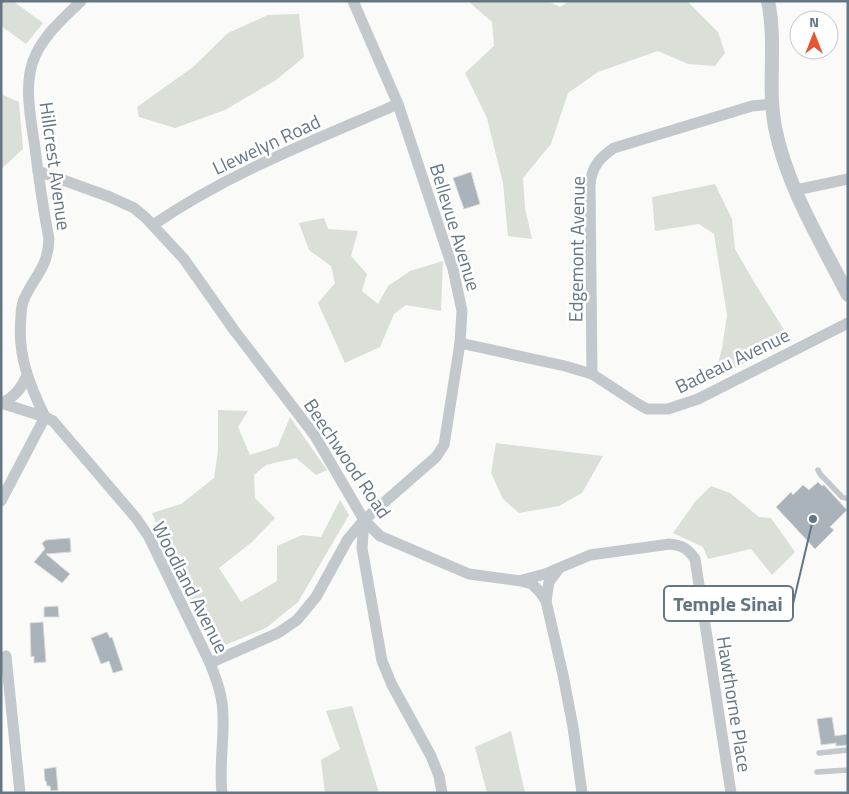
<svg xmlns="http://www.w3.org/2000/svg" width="849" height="794" viewBox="0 0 849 794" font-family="'Titillium Web',sans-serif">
<rect width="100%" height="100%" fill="#fafaf8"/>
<g fill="#dadfd7">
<path d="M1,1H13L43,23L26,44L1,26Z"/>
<path d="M468,1H548L560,7L569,1H687L718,32L725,53L715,66L688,64L658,51L598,72L568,93L551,144L523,178L525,208L532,239L508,236L503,183L496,155L487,118L465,73L494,46L492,22Z"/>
<path d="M299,14L304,57L276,80L225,110L175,128L139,117L137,107L193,67L228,33L268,15Z"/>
<path d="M1,94L19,102L23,149L1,169Z"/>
<path d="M715,184L732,219L735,249L754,282L790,339L714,379L722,348L727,315L714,234L699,224L655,231L652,197Z"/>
<path d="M324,218L328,229L358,231L351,256L367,274L362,291L378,304L388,286L410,271L443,261L441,311L406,305L394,314L380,347L345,363L318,303L335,283L331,266L309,250L299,223Z"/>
<path d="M218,410L248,411L238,427L250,455L278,446L290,417L327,470L316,475L296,458L266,465L254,475L255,498L275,518L252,542L219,568L241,602L277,581V546L302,535L321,537L340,500L349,515L298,602L266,628L216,649L182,582L152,513L181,504L214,478L218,451Z"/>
<path d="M496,443L603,456L582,493L559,506L519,513L503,499L491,473Z"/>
<path d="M711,486L730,493L759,517L771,518L795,552L772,575L751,549L708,559L703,547L673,533L695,502Z"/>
<path d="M352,706L379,793H325L321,760L340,749L326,711Z"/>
<path d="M511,731L525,793H487L475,747Z"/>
</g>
<g fill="#aab3b9" stroke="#dcdcda">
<path d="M471,172L480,204L464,209L453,178Z"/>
<path d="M818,482L822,486L824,485L847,510L830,527L834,530L815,549L776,507L791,492L793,495L803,485L809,490Z"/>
<path d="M70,538L71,552L46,554L70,574L62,583L34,562L45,549L42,543L46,540Z"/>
<path d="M58,606L59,617H44V607Z"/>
<path d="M43,622L46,662L34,663V656L31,657L30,623Z"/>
<path d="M107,632L110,638L112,637L123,670L113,673L109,661L101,664L91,638Z"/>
<path d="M832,717L835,736L848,734V745L836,746V743L821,745L817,719Z"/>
<path d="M56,767L58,790L51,791L50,786H47L46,781H45L44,769Z"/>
</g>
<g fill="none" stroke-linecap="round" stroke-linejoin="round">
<g stroke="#c3c8cc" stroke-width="5.5">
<path d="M818,470L820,474L842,497L848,499"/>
<path d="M819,753L848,750"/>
<path d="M817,772L848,770"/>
</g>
<g stroke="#c3c8cc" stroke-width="11">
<path d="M38,171L110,197L134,208L146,218L184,259L234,330L315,436L364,520L380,536L469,574L521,581L532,584L540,592L546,601L563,675L573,727L582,793"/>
<path d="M796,190L848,179"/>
<path d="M153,225C230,172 313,141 398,104"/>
<path d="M460,343L565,366L592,374L638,404L647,409H668L698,399L848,323"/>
<path d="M592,374L590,186C591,168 599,158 614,148L752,106L773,104"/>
<path d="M1,403L45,417L53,421L136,518L149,537L210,663C217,681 223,697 223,716C224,742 219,767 222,793"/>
<path d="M2,403C15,397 22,388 27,375"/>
<path d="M1,501L45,417C29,384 17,354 21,317C21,310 22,302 26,295C37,273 48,266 49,239C43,209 39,179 35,148C31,119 22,82 36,54C46,33 65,17 81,1"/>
<path d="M364,520L362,548L382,661L392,685L431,756L439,776L442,793"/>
<path d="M522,580L545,574L590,555L670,544C682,545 688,549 695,559L731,793"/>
<path d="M546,601L549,582L558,570"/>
<path d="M6,656L20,793"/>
<path d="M210,663L278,633L297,620L316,597L348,539L364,520L436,457L444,445L460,343L462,311L453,269L398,104L353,1"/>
</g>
<path stroke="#c3c8cc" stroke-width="14" d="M768,1C777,43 767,85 775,127C786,185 821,242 848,295"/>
</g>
<g text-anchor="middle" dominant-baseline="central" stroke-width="5" stroke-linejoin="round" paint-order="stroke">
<g font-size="19" fill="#657683" stroke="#fff">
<text transform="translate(266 144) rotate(-25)">Llewelyn Road</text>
<text transform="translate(56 166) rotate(82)">Hillcrest Avenue</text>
<text transform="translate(456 227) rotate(73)">Bellevue Avenue</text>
<text transform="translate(576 249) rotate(-89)">Edgemont Avenue</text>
<text transform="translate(732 360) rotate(-26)">Badeau Avenue</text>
<text transform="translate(348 458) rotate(56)">Beechwood Road</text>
<text transform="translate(191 587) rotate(63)">Woodland Avenue</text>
<text transform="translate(735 704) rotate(81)">Hawthorne Place</text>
</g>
</g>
<path fill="none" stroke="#657683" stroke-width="2" d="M813 519L793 604"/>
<circle fill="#657683" stroke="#fff" stroke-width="2" cx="813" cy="519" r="5"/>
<rect fill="#fff" stroke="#657683" stroke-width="2" x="664" y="586" width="129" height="35" rx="5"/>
<g font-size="20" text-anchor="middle" font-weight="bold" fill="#657683">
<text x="728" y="611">Temple Sinai</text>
</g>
<rect width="849" height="794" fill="none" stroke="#657683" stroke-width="5"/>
<g transform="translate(814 35)"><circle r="24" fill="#ffffff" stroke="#c1c8cd"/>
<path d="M0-4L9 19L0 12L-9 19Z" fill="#e4572e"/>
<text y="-8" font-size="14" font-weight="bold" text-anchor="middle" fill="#657683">N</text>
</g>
</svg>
